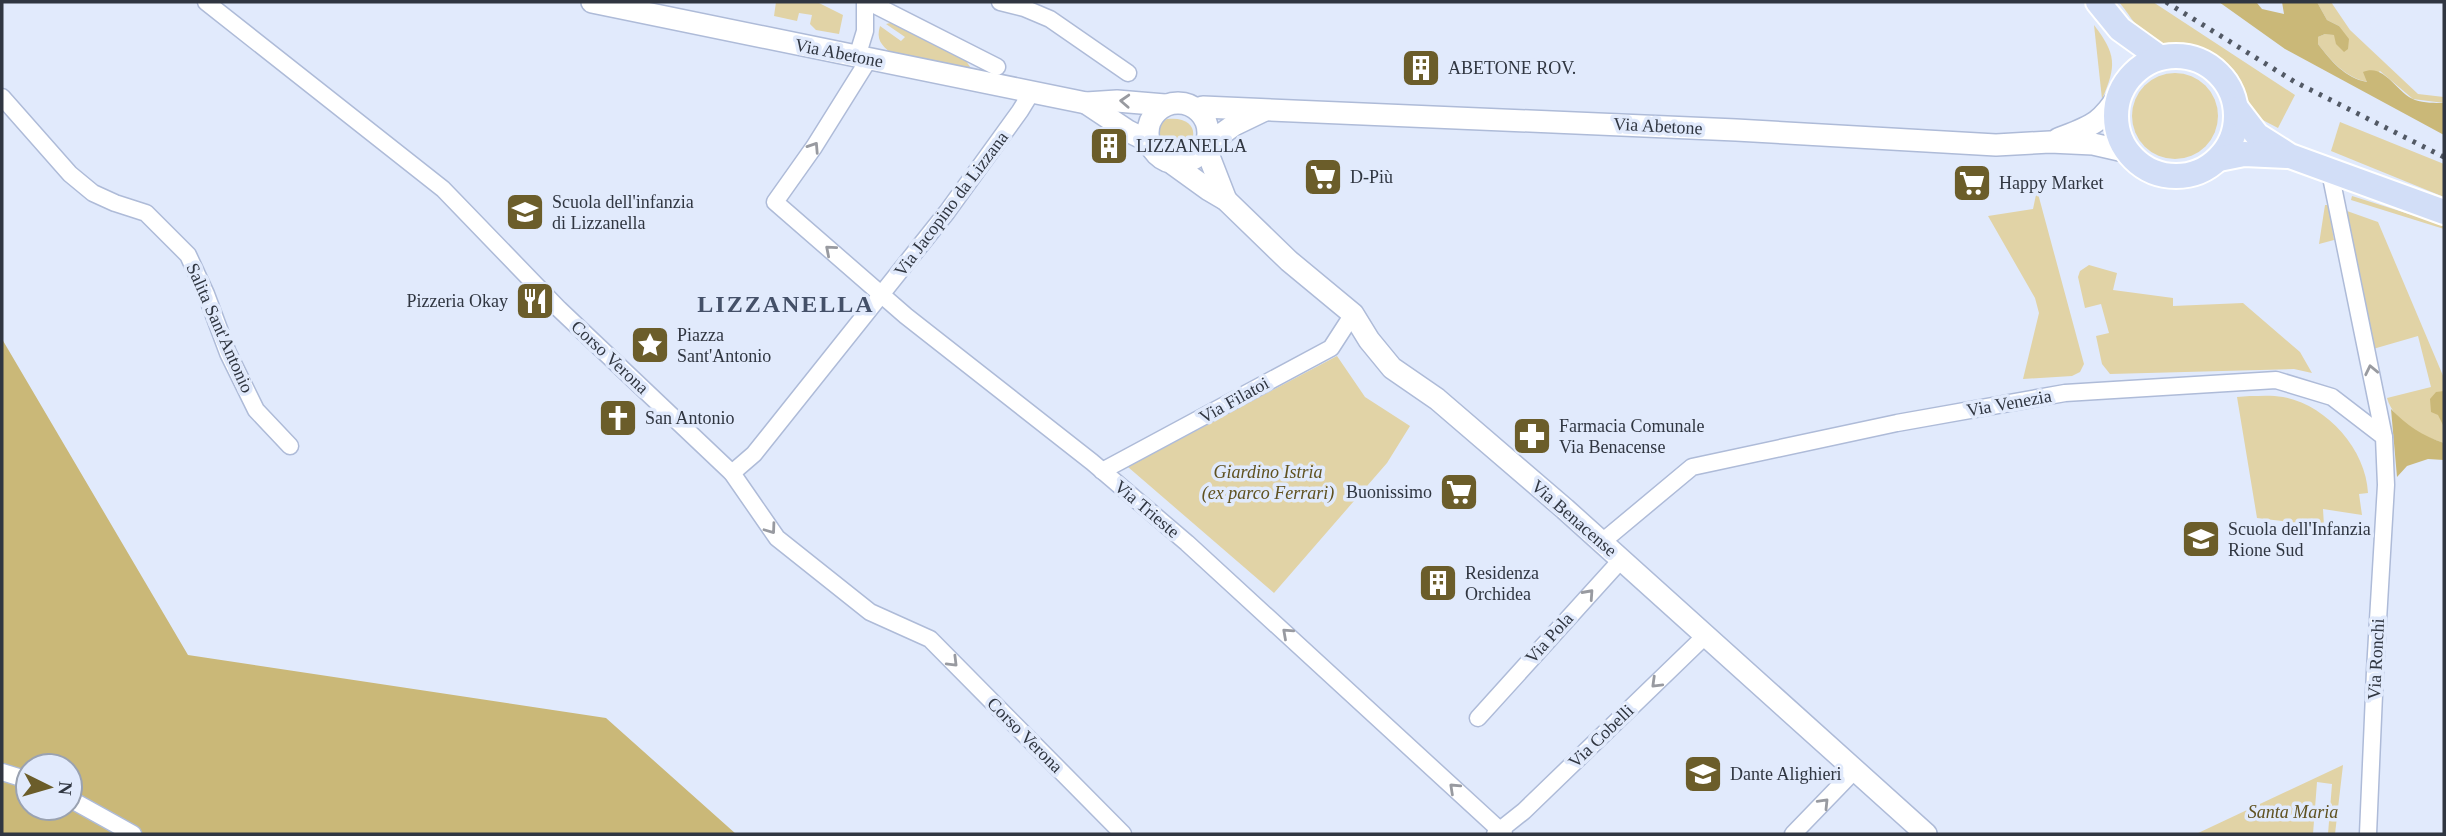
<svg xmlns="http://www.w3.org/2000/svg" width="2446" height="836" viewBox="0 0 2446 836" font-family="'Times New Roman',serif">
<rect width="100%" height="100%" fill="#e1eafc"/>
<g fill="#e1d3a6">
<path d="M776,2H817L843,15L839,34L816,30L810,24L812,15L799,13L797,21L774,16Z"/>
<path d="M2119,2H2153L2295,95L2278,128L2253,115C2245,100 2245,82 2234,70C2223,59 2206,50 2190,50C2181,50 2171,52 2163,49C2143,41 2132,17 2119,2Z"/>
<path d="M2317,2H2331L2350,30L2418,94L2444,97V103L2413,99L2380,71L2368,82C2346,78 2331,61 2318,44V37L2325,34L2344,35L2339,26L2327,20Z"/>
<path d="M898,21L961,54L973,71L891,53C881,45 876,39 880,26L901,41L905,37L886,24Z"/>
<path d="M2094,25C2116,54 2117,65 2102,99Z"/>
<circle cx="2175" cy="116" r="43"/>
<path d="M1167,119C1211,114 1193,167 1162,140C1157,132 1158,124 1167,119Z"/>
<path d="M2340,122L2444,164V197L2331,151Z"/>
<path d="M2037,190L2084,364L2080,372L2072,376L2023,379L2039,313L2035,298L1988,216L2033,209Z"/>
<path d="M2352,196L2444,225V229L2351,200Z"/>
<path d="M2325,205H2328L2334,240L2319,244Z"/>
<path d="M2347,211L2378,222L2444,378V443C2421,436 2394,422 2387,398L2431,387L2418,336L2373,349Z"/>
<path d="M2089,265L2117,273L2113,290L2173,298V306L2243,303L2300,352L2312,373L2294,369L2110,374L2102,364L2096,336L2109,333L2101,304L2085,308L2078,277L2080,271Z"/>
<path d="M1337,356L1365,397L1410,426L1387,463L1274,593L1128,467Z"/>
<path d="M2250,396C2260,396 2272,395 2283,397C2326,405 2366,449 2368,493L2359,494L2362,515L2323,509L2324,526L2257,518L2237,397Z"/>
<path d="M2343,765L2335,834H2328L2332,784L2317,782L2313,834H2196Z"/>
</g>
<g fill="#cab878" fill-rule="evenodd">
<path d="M2219,2H2249L2257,3L2262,9L2284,14L2282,2H2317L2327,20L2339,26L2349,39L2348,49L2344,52L2336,44L2334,35L2325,34L2318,37V44C2331,61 2345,78 2367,82L2363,72C2385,63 2396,93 2415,100C2424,103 2435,103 2444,103V135L2285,49Z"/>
<path d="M2,339L188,655L606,718L736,834H2ZM28,766H70V808H28Z"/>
<path d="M2444,391V427L2438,415L2431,412L2430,399L2436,392Z"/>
<path d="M2391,409C2406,425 2423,436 2444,443V460L2428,459L2407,466L2397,477Z"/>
</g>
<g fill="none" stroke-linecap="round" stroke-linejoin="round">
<g stroke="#aebbd8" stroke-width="19">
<g id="minor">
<path d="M206,2L443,189L559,309L732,473L777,538L870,612L930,639L1123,834"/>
<path d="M869,2L997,67"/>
<path d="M1000,2L1024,8L1050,19L1128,73"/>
<path d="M857,57L865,31V2"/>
<path d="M869,59L814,147L775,202L906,316L1092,462L1187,543L1504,834"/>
<path d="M2,97L70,174L93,193L115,203L146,213L188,255L206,294L228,353L256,410L290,446"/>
<path d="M2330,172L2384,437"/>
<path d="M1102,471L1331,348L1353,314"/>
<path d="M732,473L754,454L947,212L1020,111L1031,93"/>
<path d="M1602,542L1692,467L1897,423L2065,393L2276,380L2332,397L2384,437L2386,485L2375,671L2368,834"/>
<path d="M1478,718L1621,560"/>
<path d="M2,772L28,780"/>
<path d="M70,799L133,834"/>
<path d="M1495,834L1524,811L1705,636"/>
<path d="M1793,834L1854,771"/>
</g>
</g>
<g stroke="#aebbd8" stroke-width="24">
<g id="secondary">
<path d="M592,2L1086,103L1117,101L1165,105"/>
<circle cx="1178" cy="133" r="30"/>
<path d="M1086,103L1128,131L1148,141"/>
<path d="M1197,109L1203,107L1736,130L1996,145L2050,142L2093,144L2128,152"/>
<path d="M2058,139C2091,126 2101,124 2120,93"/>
<path d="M1173,164L1209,190L1226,200L1289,261L1353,314L1369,340L1392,368L1437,399L1565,509L1926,834"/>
<path d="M1226,200L1205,146L1234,125L1263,111"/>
</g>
</g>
<g stroke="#fff" stroke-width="28">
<g id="primary">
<path d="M2098,2L2120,29L2159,57"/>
<circle cx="2176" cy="116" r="60"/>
<path d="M2237,109L2257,135L2290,156L2444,212"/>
<path d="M2219,159L2244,154L2287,156"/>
</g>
</g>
<use href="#minor" stroke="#fff" stroke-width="16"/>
<use href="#secondary" stroke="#fff" stroke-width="21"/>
<use href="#primary" stroke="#d2def7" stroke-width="24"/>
<path stroke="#525965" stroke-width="5" stroke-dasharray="3.5 7" stroke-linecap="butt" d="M2166,2L2295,82L2444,157"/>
</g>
<defs><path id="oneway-chevron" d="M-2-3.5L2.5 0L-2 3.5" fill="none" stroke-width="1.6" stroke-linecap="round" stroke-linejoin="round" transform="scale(1.75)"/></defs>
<g stroke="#989aa0">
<use href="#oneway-chevron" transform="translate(1125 101) rotate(-177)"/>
<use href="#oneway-chevron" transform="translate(814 147) rotate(-57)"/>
<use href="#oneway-chevron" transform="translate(830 250) rotate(-139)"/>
<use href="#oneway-chevron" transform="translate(2371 370) rotate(-102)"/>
<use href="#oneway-chevron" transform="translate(771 529) rotate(54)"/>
<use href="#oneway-chevron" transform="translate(1589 594) rotate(-48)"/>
<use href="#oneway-chevron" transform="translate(1287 633) rotate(-138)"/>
<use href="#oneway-chevron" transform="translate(953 662) rotate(45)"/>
<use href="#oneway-chevron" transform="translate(1656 683) rotate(136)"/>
<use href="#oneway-chevron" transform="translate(1454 788) rotate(-137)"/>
<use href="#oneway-chevron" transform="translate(1824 803) rotate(-46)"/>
</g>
<defs>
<g id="building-square" transform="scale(2.0125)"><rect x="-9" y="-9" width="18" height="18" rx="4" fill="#6b5d2a" stroke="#e1eafc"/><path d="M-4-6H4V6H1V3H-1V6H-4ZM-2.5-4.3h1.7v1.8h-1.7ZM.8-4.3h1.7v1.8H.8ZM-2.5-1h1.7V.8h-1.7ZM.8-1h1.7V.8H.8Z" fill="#fff"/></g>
<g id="supermarket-square" transform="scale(2.0125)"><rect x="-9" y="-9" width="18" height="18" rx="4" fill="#6b5d2a" stroke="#e1eafc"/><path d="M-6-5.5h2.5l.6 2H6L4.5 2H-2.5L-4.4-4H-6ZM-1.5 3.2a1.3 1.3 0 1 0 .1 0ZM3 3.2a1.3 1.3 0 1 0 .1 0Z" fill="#fff"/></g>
<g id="school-square" transform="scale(2.0125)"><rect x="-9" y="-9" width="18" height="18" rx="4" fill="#6b5d2a" stroke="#e1eafc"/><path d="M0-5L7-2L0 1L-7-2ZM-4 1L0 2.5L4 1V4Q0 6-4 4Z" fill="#fff"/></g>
<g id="restaurant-square" transform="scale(2.0125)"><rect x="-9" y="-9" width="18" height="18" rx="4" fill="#6b5d2a" stroke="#e1eafc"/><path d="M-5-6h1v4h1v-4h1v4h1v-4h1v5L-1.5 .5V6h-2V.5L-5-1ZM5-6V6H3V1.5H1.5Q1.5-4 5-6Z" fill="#fff"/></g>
<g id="sight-square" transform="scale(2.0125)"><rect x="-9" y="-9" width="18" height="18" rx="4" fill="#6b5d2a" stroke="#e1eafc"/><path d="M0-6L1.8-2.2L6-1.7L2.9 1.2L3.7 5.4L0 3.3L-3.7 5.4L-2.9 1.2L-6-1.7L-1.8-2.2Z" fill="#fff"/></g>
<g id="church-square" transform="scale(2.0125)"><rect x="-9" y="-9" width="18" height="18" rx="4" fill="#6b5d2a" stroke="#e1eafc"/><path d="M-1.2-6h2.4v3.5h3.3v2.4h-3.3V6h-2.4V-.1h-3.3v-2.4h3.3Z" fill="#fff"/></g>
<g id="pharmacy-square" transform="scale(2.0125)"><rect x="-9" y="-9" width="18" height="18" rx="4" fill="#6b5d2a" stroke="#e1eafc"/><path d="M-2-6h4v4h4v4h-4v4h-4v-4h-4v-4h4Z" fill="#fff"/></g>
</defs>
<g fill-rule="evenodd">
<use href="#building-square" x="1421" y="68"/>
<use href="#building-square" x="1109" y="146"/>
<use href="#supermarket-square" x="1323" y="177"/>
<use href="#supermarket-square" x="1972" y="183"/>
<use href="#school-square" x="525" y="212"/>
<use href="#restaurant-square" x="535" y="301"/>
<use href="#sight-square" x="650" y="345"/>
<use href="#church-square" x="618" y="418"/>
<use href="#pharmacy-square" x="1532" y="436"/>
<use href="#supermarket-square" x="1459" y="492"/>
<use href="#school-square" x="2201" y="539"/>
<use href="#building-square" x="1438" y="583"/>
<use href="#school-square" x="1703" y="774"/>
</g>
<g text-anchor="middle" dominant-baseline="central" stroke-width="7" stroke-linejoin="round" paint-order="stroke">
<g font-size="18" fill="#303641" stroke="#e1eafc">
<text transform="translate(839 53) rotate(11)">Via Abetone</text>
<text transform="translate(1658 126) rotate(3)">Via Abetone</text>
<text transform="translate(951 204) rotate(-53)">Via Jacopino da Lizzana</text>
<text transform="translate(220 328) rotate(66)">Salita Sant'Antonio</text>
<text transform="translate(610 357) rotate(43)">Corso Verona</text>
<text transform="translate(1234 400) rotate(-29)">Via Filatoi</text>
<text transform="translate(2009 403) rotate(-10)">Via Venezia</text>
<text transform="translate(1147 509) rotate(40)">Via Trieste</text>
<text transform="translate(1574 518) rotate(41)">Via Benacense</text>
<text transform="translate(1549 638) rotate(-48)">Via Pola</text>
<text transform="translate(2376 659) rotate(-87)">Via Ronchi</text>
<text transform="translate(1025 735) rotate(45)">Corso Verona</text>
<text transform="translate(1601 736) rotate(-44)">Via Cobelli</text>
</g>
<g font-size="18" fill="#303641" stroke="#e1eafc" text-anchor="start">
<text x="1448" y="68">ABETONE ROV.</text>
<text x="1136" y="146">LIZZANELLA</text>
<text x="1350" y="177">D-Più</text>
<text x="1999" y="183">Happy Market</text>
<text x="552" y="202">Scuola dell'infanzia<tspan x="552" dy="21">di Lizzanella</tspan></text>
<text x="508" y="301" text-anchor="end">Pizzeria Okay</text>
<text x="677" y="335">Piazza<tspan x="677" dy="21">Sant'Antonio</tspan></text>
<text x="645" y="418">San Antonio</text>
<text x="1559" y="426">Farmacia Comunale<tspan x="1559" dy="21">Via Benacense</tspan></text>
<text x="1432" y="492" text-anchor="end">Buonissimo</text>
<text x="2228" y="529">Scuola dell'Infanzia<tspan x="2228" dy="21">Rione Sud</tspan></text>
<text x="1465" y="573">Residenza<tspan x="1465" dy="21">Orchidea</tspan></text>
<text x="1730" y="774">Dante Alighieri</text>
</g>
<g font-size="18" font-style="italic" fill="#5f5120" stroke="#e1eafc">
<text x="1268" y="472">Giardino Istria<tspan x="1268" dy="21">(ex parco Ferrari)</tspan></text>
<text x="2293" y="812">Santa Maria</text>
</g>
<g font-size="24" font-weight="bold" letter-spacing="2" fill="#445068" stroke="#e1eafc">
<text x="786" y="304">LIZZANELLA</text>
</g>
</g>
<rect width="2446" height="836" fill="none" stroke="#303641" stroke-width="7"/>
<g transform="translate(49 787) rotate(95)"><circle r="33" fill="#e1eafc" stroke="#9aa2b1" stroke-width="2"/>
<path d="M0-5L12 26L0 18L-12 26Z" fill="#6b5d2a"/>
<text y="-10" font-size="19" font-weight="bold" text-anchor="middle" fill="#303641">N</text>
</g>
</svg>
